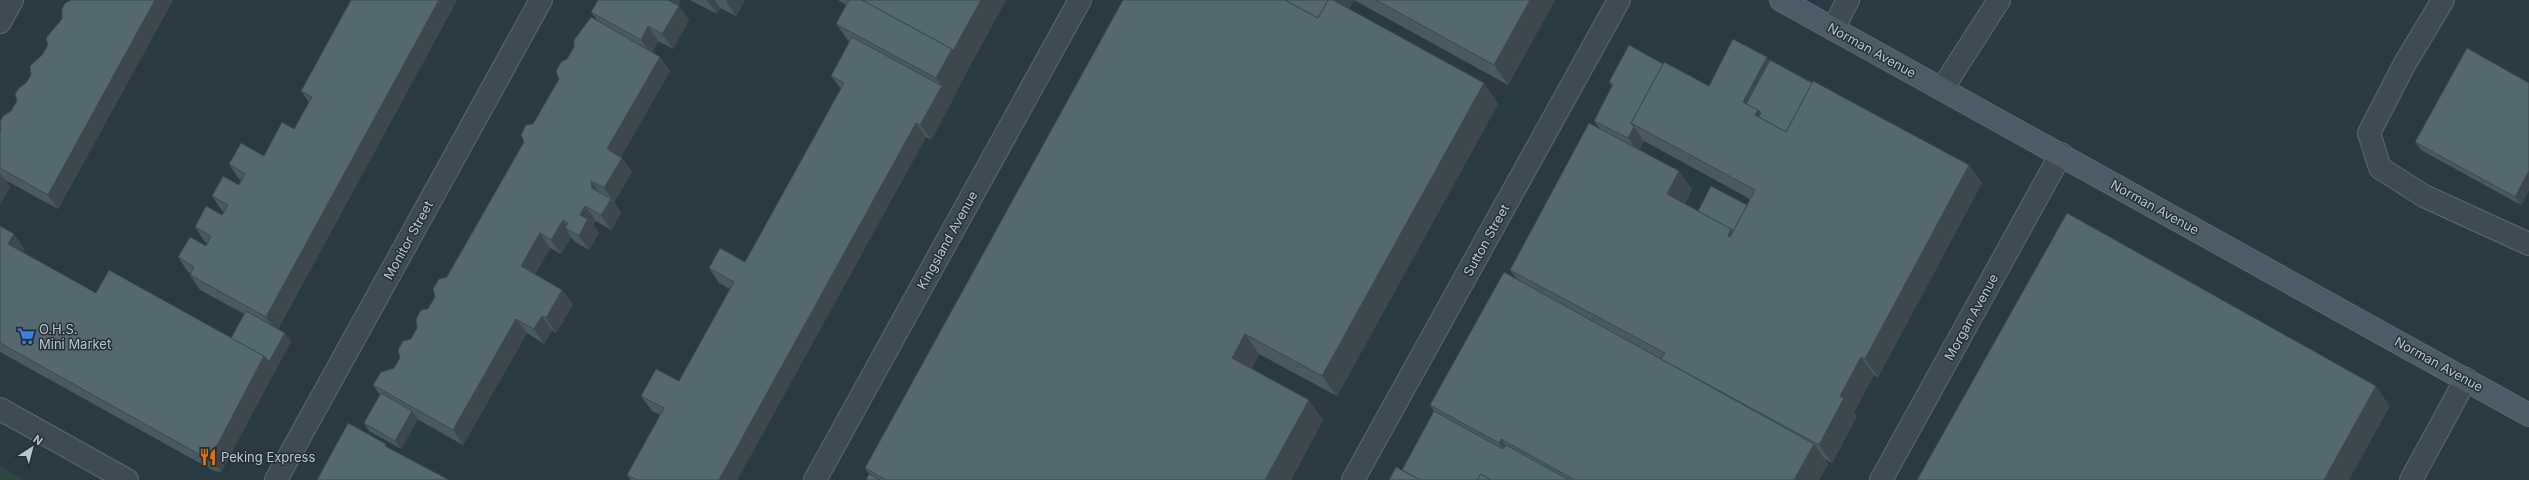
<svg xmlns="http://www.w3.org/2000/svg" width="2529" height="480" viewBox="0 0 2529 480" font-family="Inter,sans-serif">
<rect width="100%" height="100%" fill="#293a43"/>
<path fill="#2c4642" d="M0,466L25,480H0Z"/>
<g fill="none" stroke-linecap="round" stroke-linejoin="round">
<g stroke="#5c6870" stroke-width="24">
<g id="lane">
<path d="M2443,0L2404,65L2369,133L2380,168L2424,196L2529,244"/>
<path d="M1833,29L1848,0"/>
<path d="M1942,89L1999,0"/>
</g>
</g>
<g stroke="#5c6870" stroke-width="24">
<g id="street">
<path d="M0,22L12,0"/>
<path d="M0,409L127,480"/>
<path d="M276,480L541,0"/>
<path d="M815,480L1080,0"/>
<path d="M1353,480L1619,0"/>
<path d="M1881,480L2061,154"/>
<path d="M2411,480L2466,379"/>
</g>
</g>
<g stroke="#5c6870" stroke-width="24">
<path id="secondary" d="M1781,0L2529,415"/>
</g>
<use href="#lane" stroke="#3e4b52" stroke-width="22"/>
<use href="#street" stroke="#3e4b52" stroke-width="22"/>
<use href="#secondary" stroke="#4c5b65" stroke-width="22"/>
</g>
<g fill="#49595f" fill-rule="evenodd">
<path d="M71,0H173L58,209L5,180L10,187L0,204V132L62,19Z"/>
<path d="M457,0L278,329L285,333L291,342L275,371L221,472L214,471L0,352V226L14,234L24,249L22,252L96,293L231,338L244,314L200,290L190,275L191,273L188,272L178,257L206,246L207,243L205,242L195,227L222,215L224,212L222,211L212,196L239,185L241,180L239,179L229,164L264,156L294,129L309,102L301,91Z"/>
<path d="M598,0H679L680,2L678,6L689,20L673,49L658,41L652,52L660,57L670,71L621,157L622,158L632,172L614,202L621,213L611,230L596,221L593,225L599,233L589,250L575,242L571,237L561,254L550,248L535,274L562,290L573,304L556,333L552,330L544,344L527,333L463,445L417,419H418L401,449L369,431L364,423L380,395L373,385L394,368L524,142L533,124L559,79L567,59L598,21L591,12Z"/>
<path d="M690,0H745L736,16L720,8L717,14Z"/>
<path d="M838,0H1006L967,71L952,100V101L931,140L926,137L737,480H631L627,475L660,415L652,411L641,396L679,381L730,289L719,283L709,268L745,262L841,89L831,76L850,43L836,24L846,5Z"/>
<path d="M1123,0H1354L1349,9L1484,83L1498,104L1337,396L1259,354L1252,368L1323,420L1291,480H866L869,474L865,468Z"/>
<path d="M1354,0H1555L1508,85Z"/>
<path d="M1770,60L1969,165L1982,183L1878,377L1874,375L1854,412L1857,416L1832,463L1824,459L1828,464L1819,480H1389L1402,470L1434,411L1430,405L1517,279L1510,270L1600,129L1594,121L1612,87L1609,82L1663,64L1709,86ZM1644,141L1750,199L1747,205L1698,211L1685,204L1692,189L1639,150Z"/>
<path d="M2529,83V190L2521,205L2421,150L2415,142Z"/>
</g>
<g fill="#3c484e">
<path d="M155,0H173L58,209L48,195Z"/>
<path d="M439,0H457L276,332L266,317Z"/>
<path d="M666,0H679L680,2L675,12Z"/>
<path d="M707,0H715L720,8L717,14Z"/>
<path d="M727,0H745L736,16L726,2Z"/>
<path d="M981,0H1006L967,71L952,100V101L931,140L920,125L942,87L936,78L952,49Z"/>
<path d="M1331,0H1354L1333,39Z"/>
<path d="M1530,0H1555L1508,85L1494,65Z"/>
<path d="M679,6L689,20L673,49L662,34Z"/>
<path d="M648,26L658,41L651,54L641,40Z"/>
<path d="M660,57L670,71L617,164L607,149Z"/>
<path d="M1767,57L1780,75L1769,125L1758,119L1743,102Z"/>
<path d="M1484,83L1498,104L1337,396L1322,376Z"/>
<path d="M916,123L926,137L737,480H719Z"/>
<path d="M1634,127L1644,141L1638,153L1628,138Z"/>
<path d="M622,158L632,172L614,202L604,188Z"/>
<path d="M1969,165L1982,183L1878,377L1865,359Z"/>
<path d="M1679,171L1692,189L1680,212L1667,194Z"/>
<path d="M2529,171V190L2521,205L2515,197Z"/>
<path d="M0,173L10,187L0,204Z"/>
<path d="M591,181L601,195L592,188Z"/>
<path d="M611,199L621,213L611,230L601,215Z"/>
<path d="M585,206L596,221L593,225L599,233L589,250L579,236L580,215Z"/>
<path d="M563,220L570,230L565,228L571,237L561,254L551,240Z"/>
<path d="M1731,229L1744,247L1728,236Z"/>
<path d="M540,233L550,248L531,280L521,266Z"/>
<path d="M14,234L24,249L18,259L8,244Z"/>
<path d="M562,290L573,304L556,333L546,318Z"/>
<path d="M542,316L552,330L544,344L534,329Z"/>
<path d="M516,319L527,333L463,445L453,430Z"/>
<path d="M285,333L291,342L275,371L221,472L211,457L264,356Z"/>
<path d="M1245,334L1259,354L1246,378L1232,358Z"/>
<path d="M1861,357L1874,375L1854,412L1857,416L1832,463L1819,445L1840,396Z"/>
<path d="M2376,386L2390,406L2349,480H2324Z"/>
<path d="M1309,400L1323,420L1291,480H1265Z"/>
<path d="M412,411L418,419L401,449L395,441Z"/>
<path d="M1501,439L1516,459L1513,464L1499,443Z"/>
<path d="M1814,444L1828,464L1819,480H1794Z"/>
</g>
<g fill="#55676f" stroke="#3c484e">
<path d="M71,0H155L48,195L0,168V132L1,130L0,122L3,116L11,111L17,101L15,94L19,88L26,83L31,75L30,66L42,55L48,45L46,38L62,19V9L65,3Z"/>
<path d="M351,0H439L266,317L190,275L194,267L178,257L190,237L206,246L211,236L195,227L206,206L222,215L228,205L212,196L223,176L239,185L245,174L229,164L241,143L264,156L282,122L294,129L312,97L301,91Z"/>
<path d="M598,0H668L679,6L662,34L648,26L641,40L591,12Z"/>
<path d="M849,0H862L952,49L936,78L836,24Z"/>
<path d="M862,0H981L953,51L952,49Z"/>
<path d="M1123,0H1285L1318,18L1328,0H1333L1484,83L1322,376L1245,334L1232,358L1309,400L1265,480H886L865,468Z"/>
<path d="M1285,0H1328L1318,18Z"/>
<path d="M1376,0H1530L1494,65Z"/>
<path d="M591,17L660,57L607,149L622,158L604,188L591,181L592,188L611,199L601,215L585,206L580,215L588,219L579,236L565,228L568,223L563,220L551,240L540,233L521,266L562,290L546,318L542,316L534,329L516,319L453,430L373,385L381,372L394,368L400,358L398,350L403,341L411,339L417,328L416,319L421,310L428,309L435,297L433,289L439,279L447,277L524,142L521,135L526,125L533,124L559,79L556,71L561,62L567,59L574,47V40Z"/>
<path d="M852,37L942,86L920,125L916,123L719,480H637L627,475L664,408L641,396L656,369L679,381L734,282L709,268L720,248L745,262L844,83L831,76Z"/>
<path d="M1733,39L1767,57L1743,102L1758,110L1755,115L1786,132L1813,81L1969,165L1865,359L1861,357L1840,396L1844,398L1819,445L1661,359L1665,353L1510,270L1589,123L1679,171L1667,194L1731,229L1728,236L1730,237L1755,190L1631,123L1664,62L1709,86Z"/>
<path d="M1629,45L1663,64L1631,123L1634,127L1628,138L1594,121L1613,84L1609,82Z"/>
<path d="M2467,48L2529,83V171L2515,197L2415,142Z"/>
<path d="M1770,60L1812,83L1786,132L1759,117L1761,113L1758,110L1746,104Z"/>
<path d="M1711,186L1747,205L1733,231L1731,229L1698,211Z"/>
<path d="M2067,213L2376,386L2324,480H1917Z"/>
<path d="M0,226L14,234L8,244L96,293L109,270L264,356L211,457H204L0,343Z"/>
<path d="M1504,272L1814,444L1794,480H1575L1501,439L1499,443L1430,405Z"/>
<path d="M246,311L285,333L269,362L264,356L231,338Z"/>
<path d="M381,393L412,411L395,441L364,423Z"/>
<path d="M1434,411L1503,449L1506,445L1569,480H1491L1481,474L1477,480H1420L1402,470Z"/>
<path d="M348,423L386,444L385,446L449,480H317Z"/>
<path d="M1396,467L1420,480H1389Z"/>
<path d="M869,474L880,480H866Z"/>
<path d="M1481,474L1491,480H1477Z"/>
</g>
<defs>
<g id="supermarket-bare" transform="scale(1.38)"><path d="M-6-5.5h2.5l.6 2H6L4.5 2H-2.5L-4.4-4H-6ZM-1.5 3.2a1.3 1.3 0 1 0 .1 0ZM3 3.2a1.3 1.3 0 1 0 .1 0Z" fill="#3f7fe0" stroke="#223038" stroke-width="2.5" paint-order="stroke"/></g>
<g id="restaurant-bare" transform="scale(1.38)"><path d="M-5-6h1v4h1v-4h1v4h1v-4h1v5L-1.5 .5V6h-2V.5L-5-1ZM5-6V6H3V1.5H1.5Q1.5-4 5-6Z" fill="#e8710a" stroke="#223038" stroke-width="2.5" paint-order="stroke"/></g>
</defs>
<g fill-rule="evenodd">
<use href="#supermarket-bare" x="26" y="336"/>
<use href="#restaurant-bare" x="208" y="457"/>
</g>
<g text-anchor="middle" dominant-baseline="central" stroke-width="3" stroke-linejoin="round" paint-order="stroke">
<g font-size="13" fill="#bbc5cc" stroke="#223038">
<text transform="translate(1872 50) rotate(29)">Norman Avenue</text>
<text transform="translate(2155 207) rotate(29)">Norman Avenue</text>
<text transform="translate(408 240) rotate(-61)">Monitor Street</text>
<text transform="translate(947 240) rotate(-61)">Kingsland Avenue</text>
<text transform="translate(1486 240) rotate(-61)">Sutton Street</text>
<text transform="translate(1971 317) rotate(-61)">Morgan Avenue</text>
<text transform="translate(2439 364) rotate(29)">Norman Avenue</text>
</g>
<g font-size="13" fill="#bbc5cc" stroke="#223038" text-anchor="start">
<text x="39" y="329">O.H.S.<tspan x="39" dy="15">Mini Market</tspan></text>
<text x="221" y="457">Peking Express</text>
</g>
</g>
<g transform="translate(32 448) rotate(36)" stroke="#223038" stroke-width="3" paint-order="stroke">
<path d="M0-3L7 15L0 10L-7 15Z" fill="#bbc5cc"/>
<text y="-6" font-size="11" font-weight="bold" text-anchor="middle" fill="#bbc5cc">N</text>
</g>
</svg>
